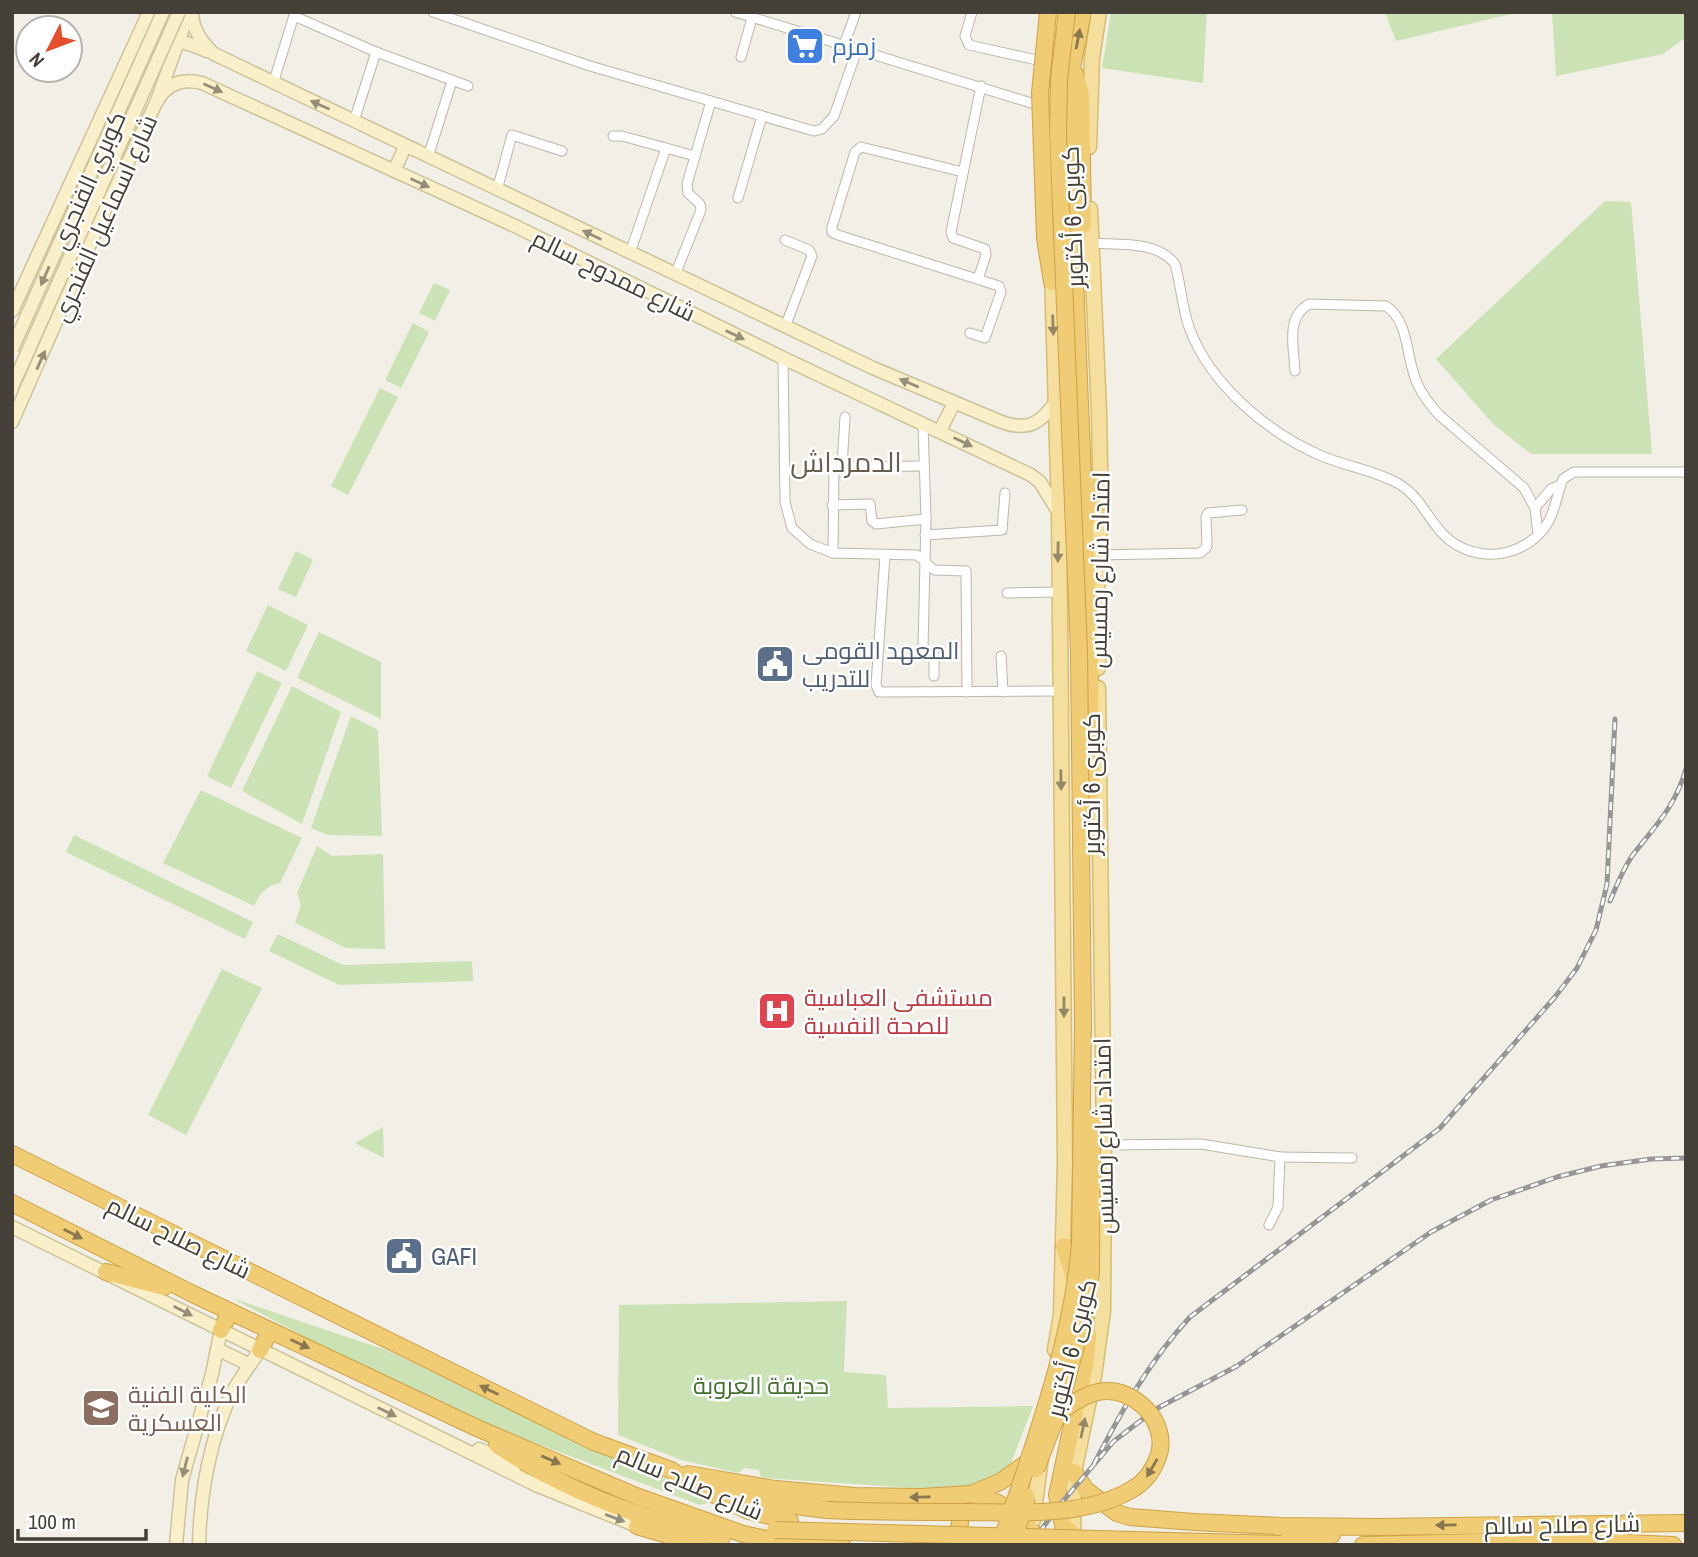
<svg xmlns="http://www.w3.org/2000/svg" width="1698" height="1557" viewBox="0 0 1698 1557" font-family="'Archivo Narrow',Cairo,sans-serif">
<rect width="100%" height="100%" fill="#f2efe7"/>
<g fill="#cbe2b4">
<path d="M1111,12H1207L1203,83L1102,68Z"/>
<path d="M1385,12H1520L1396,41Z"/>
<path d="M1552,12H1686V37L1663,54L1556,76Z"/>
<path d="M1605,201L1631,202L1652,454H1531L1494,425L1436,359Z"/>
<path d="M434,283L450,290L435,321L419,313Z"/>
<path d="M413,323L429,332L401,388L385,380Z"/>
<path d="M380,388L398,397L348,495L331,486Z"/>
<path d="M296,551L313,560L296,597L278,589Z"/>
<path d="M268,605L308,625L286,671L246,651Z"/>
<path d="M319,632L381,662V719L297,678Z"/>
<path d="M257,671L282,683L231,788L207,776Z"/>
<path d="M292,686L341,712L302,824L242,791Z"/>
<path d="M351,716L378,730L382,836L327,835L311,828Z"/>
<path d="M201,790L302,838L280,883C266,886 260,893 254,906L163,863Z"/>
<path d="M74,835L253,922L245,939L66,852Z"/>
<path d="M317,846L332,856L383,854L385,949L346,948L295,923L301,905L297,893Z"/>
<path d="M278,934L343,965L472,961L473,981L339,985L269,951Z"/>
<path d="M222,969L262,988L186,1135L148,1115Z"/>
<path d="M383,1127L384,1158L355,1143Z"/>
<path d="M232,1298L386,1350L572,1438L710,1498V1502L700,1505L485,1424L307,1338Z"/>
<path d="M847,1301L844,1372L886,1375L888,1408L1033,1406L1011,1463L982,1485L941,1490L764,1478L760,1475L759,1470L745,1468L738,1473L681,1460L618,1435L619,1305Z"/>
</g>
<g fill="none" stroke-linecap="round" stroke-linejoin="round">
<g stroke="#bcb7ab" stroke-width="11">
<g id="street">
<path d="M433,12L590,66L814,131L822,129L834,116L857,50"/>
<path d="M735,12L1041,106"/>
<path d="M972,12L965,36L969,45L1046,62"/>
<path d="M294,16L376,52L468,86"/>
<path d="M844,45L856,12"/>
<path d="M741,57L752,18"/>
<path d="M273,84L295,12"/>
<path d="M354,121L376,52"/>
<path d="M613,136H622L695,156"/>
<path d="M428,157L452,81"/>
<path d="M963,172L861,147L855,152L832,227V232L838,235L999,286L1001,292L985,338L970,333"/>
<path d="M497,190L512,135L562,151"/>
<path d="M738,198L762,116"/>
<path d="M1090,243C1118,245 1157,240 1175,264C1181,285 1182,307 1189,327C1210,385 1269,434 1324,457C1349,467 1377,471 1399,484C1421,497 1428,520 1445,536C1475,565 1525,558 1547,524C1556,510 1557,493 1563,479L1574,472H1686"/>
<path d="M630,253L666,148"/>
<path d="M675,275L701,210L700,204L688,193L687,184L711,101"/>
<path d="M978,279L986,255L985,249L953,238L951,232L981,86"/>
<path d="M785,327L812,256L809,250L785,240"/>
<path d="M783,358L785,502L792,528L810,544L833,553L917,555L934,570L966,571L967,692"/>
<path d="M1295,371C1294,347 1285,318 1309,304L1386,306C1407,320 1406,349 1413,371C1417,388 1427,401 1438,414L1524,488L1535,508L1538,534"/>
<path d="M923,423L926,519L923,647L926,652L934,654V676"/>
<path d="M842,466L845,417"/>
<path d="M832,505L870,504L872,521L876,524L926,519"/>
<path d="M1535,508L1551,489L1560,485"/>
<path d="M925,535L1002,530L1005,493"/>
<path d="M833,553L834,467L924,466"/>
<path d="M1097,555L1200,553L1206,548L1207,545L1206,517L1208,513L1242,510"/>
<path d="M885,556L876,685L879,692L1060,691"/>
<path d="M1007,593L1058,592"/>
<path d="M1001,656L1003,692"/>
<path d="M1104,1145L1201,1144L1280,1157L1278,1207L1269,1225"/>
<path d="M1280,1157L1352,1158"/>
</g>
</g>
<g stroke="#cdc39b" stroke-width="15">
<g id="secondary">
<path d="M192,12C192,30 202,43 214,54L873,368L999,421C1027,432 1041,424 1056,401"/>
<path d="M143,50C166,34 184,41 207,51"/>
<path d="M156,103C166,84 181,78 202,83L515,226L783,358L1031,475L1040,482L1059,513"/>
<path d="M394,171L405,147"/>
<path d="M12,311L149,12"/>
<path d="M12,422L105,210L156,103L189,12"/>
<path d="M940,431L954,403"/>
<path d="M12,1227L538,1486L637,1526"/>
<path d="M217,1349L250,1365"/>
<path d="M479,1449L517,1464"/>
<path d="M176,1545L182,1480L212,1374L221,1330"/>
<path d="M199,1545C200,1495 210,1436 233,1391C241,1377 251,1363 260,1350"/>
</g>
</g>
<g stroke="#d8bd6f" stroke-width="17">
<g id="primary">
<path d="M1049,122L1051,63L1056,12"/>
<path d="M1089,147L1092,58L1099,12"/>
<path d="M1090,209L1099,411L1101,514L1097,555L1098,668"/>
<path d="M1052,272L1059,513L1065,1164L1061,1315L1055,1350"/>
<path d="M1033,1520L1041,1457"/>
<path d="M1073,1540L1074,1472L1094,1376L1103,1311L1104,1145L1098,688"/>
</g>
</g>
<g stroke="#cea145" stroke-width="18">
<g id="highway">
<path d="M1083,12L1072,68L1069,131L1090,653L1091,792"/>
<path d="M1075,74L1081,95L1083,225"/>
<path d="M1045,238L1052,282"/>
<path d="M1093,482L1095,502L1101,514"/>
<path d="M12,1154L594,1442L671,1470L692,1484L749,1511L790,1521"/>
<path d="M12,1203L193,1294L477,1428L636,1496L743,1534L771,1540L842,1545"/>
<path d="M1064,1246L1076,1284"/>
<path d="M106,1272L164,1287"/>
<path d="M221,1330L230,1312"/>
<path d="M260,1350L270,1331"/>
<path d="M497,1445C564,1490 643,1520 722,1537"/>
<path d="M1074,1472L1086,1490L1117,1513L1130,1517L1194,1522L1280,1526L1379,1527L1686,1523"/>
<path d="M688,1474L775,1489L855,1496L921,1497L971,1494L998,1503L1022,1519L1043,1545"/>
<path d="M726,1492L796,1506L827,1510"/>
<path d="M971,1494L1000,1482L1032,1459"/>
<path d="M637,1526L702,1545"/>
<path d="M1281,1538L1332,1535"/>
<path d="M1082,1543L1063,1525L1057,1495L1085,1365L1088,1337L1084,1312"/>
<path d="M952,1545C960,1531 963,1516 958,1500"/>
<path d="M1363,1545L1559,1540L1673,1545"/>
</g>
</g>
<use href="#street" stroke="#fff" stroke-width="9"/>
<use href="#secondary" stroke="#f9f0ca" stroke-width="12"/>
<use href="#primary" stroke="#f4df9e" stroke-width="14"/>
<use href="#highway" stroke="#f0cc74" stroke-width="16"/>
<g stroke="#969696" stroke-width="5">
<g id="rail">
<path d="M1610,901C1617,885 1624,866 1635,852C1658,823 1675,806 1686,769"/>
<path d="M1094,1464C1121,1412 1150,1360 1190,1317L1440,1128L1555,997L1577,968L1596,930L1607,884L1615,719"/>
<path d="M1030,1545L1058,1507L1114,1441L1156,1409L1237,1366L1431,1232L1491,1200L1557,1177L1601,1166L1651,1159L1686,1158"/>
</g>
</g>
<use href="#rail" stroke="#fff" stroke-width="2.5" stroke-dasharray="8" stroke-linecap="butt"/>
<g stroke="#cdc39b" stroke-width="15" stroke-linecap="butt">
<g id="secondary-bridge">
<path d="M12,349L163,12"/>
<path d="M12,387L179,12"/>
</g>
</g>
<g stroke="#cea145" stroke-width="18" stroke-linecap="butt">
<g id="highway-bridge">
<path d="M1045,238L1040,93L1048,12"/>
<path d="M1036,1469L1057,1415L1081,1328L1091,1273L1092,1122"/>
<path d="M827,1510C873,1512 919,1512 965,1512C1019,1512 1082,1518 1131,1490C1144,1483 1153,1471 1158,1457C1165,1439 1157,1418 1142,1405C1111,1379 1084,1393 1057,1415"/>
<path d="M775,1530L1281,1544"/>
<path d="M1000,1545C1032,1449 1072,1344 1080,1244L1083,1025L1079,652L1058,134L1059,79L1067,12"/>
<path d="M1012,1545L1027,1497"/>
</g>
</g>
<use href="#secondary-bridge" stroke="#f9f0ca" stroke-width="12"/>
<use href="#highway-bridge" stroke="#f0cc74" stroke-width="16"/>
</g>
<defs><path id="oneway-solid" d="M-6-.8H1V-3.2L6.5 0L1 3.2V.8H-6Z" transform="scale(1.75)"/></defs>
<g fill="#89784f">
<use href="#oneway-solid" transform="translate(1078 39) rotate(-79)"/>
<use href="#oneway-solid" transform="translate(73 1234) rotate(27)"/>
<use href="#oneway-solid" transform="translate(300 1344) rotate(25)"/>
<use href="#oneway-solid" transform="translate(489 1390) rotate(-154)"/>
<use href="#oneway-solid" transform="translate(551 1460) rotate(23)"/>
<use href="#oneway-solid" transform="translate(1152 1468) rotate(120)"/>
<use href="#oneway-solid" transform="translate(920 1497) rotate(179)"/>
<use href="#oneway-solid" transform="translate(1446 1525) rotate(179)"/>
</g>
<g fill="#958f79">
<use href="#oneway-solid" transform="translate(213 88) rotate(24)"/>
<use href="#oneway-solid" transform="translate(320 105) rotate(-156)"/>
<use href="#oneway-solid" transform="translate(420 183) rotate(25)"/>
<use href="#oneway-solid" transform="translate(592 235) rotate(-154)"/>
<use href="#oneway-solid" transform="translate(45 276) rotate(114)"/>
<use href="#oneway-solid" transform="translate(735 335) rotate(26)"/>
<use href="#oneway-solid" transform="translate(41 360) rotate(-66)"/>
<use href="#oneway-solid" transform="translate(909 383) rotate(-157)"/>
<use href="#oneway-solid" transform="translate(963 442) rotate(26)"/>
<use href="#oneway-solid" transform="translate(183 1311) rotate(27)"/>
<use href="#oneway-solid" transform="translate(387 1412) rotate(26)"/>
<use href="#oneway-solid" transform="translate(185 1467) rotate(104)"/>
<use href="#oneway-solid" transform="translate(615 1518) rotate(20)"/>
</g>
<g fill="#938865">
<use href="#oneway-solid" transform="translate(1053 325) rotate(88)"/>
<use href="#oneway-solid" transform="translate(1058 552) rotate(91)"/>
<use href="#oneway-solid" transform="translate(1061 780) rotate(89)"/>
<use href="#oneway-solid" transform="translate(1064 1007) rotate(90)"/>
<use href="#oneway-solid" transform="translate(1083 1428) rotate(-78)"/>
</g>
<defs>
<g id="supermarket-square" transform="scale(2.0125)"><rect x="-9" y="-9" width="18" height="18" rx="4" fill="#3f7fe0" stroke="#fff"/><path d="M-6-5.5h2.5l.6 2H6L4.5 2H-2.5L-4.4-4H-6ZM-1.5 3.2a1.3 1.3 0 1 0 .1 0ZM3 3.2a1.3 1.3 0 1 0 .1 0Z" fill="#fff"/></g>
<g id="civic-square" transform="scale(2.0125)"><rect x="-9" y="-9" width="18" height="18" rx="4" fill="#5c6f8a" stroke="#fff"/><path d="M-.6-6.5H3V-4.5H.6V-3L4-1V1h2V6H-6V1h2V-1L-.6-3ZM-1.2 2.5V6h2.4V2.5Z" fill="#fff"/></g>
<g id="hospital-square" transform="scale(2.0125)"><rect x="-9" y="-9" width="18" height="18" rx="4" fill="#e0444e" stroke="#fff"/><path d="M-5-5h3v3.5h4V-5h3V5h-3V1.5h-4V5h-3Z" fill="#fff"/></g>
<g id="university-square" transform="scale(2.0125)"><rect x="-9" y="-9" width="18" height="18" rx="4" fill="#8d6e63" stroke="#fff"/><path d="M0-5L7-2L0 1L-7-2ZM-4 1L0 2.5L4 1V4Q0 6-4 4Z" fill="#fff"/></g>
</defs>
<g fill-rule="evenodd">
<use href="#supermarket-square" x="805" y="46"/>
<use href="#civic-square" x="775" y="664"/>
<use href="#hospital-square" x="777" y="1011"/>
<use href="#civic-square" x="404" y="1256"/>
<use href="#university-square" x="101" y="1408"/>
</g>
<g text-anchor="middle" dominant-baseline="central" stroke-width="5" stroke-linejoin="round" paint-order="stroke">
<g font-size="24" fill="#366cbe" stroke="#fff" text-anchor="start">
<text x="832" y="46">زمزم</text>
</g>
<g font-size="24" fill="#444037" stroke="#fff">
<text transform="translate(88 180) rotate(-66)">كوبري الفنجري</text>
<text transform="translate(1072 217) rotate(-92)">كوبرى 6 أكتوبر</text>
<text transform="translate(104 218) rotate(-66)">شارع اسماعيل الفنجري</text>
<text transform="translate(614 275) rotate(26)">شارع ممدوح سالم</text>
<text transform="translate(1099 570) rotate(-89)">امتداد شارع رمسيس</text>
<text transform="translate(1091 784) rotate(-90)">كوبرى 6 أكتوبر</text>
<text transform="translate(1103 1136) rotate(-91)">امتداد شارع رمسيس</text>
<text transform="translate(179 1237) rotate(26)">شارع صلاح سالم</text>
<text transform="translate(1071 1348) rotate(-76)">كوبرى 6 أكتوبر</text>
<text transform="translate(690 1482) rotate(23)">شارع صلاح سالم</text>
<text transform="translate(1562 1524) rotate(-1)">شارع صلاح سالم</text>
</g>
<g font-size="24" fill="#4e5e75" stroke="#fff" text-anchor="start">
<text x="802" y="650">المعهد القومى<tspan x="802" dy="28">للتدريب</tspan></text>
<text x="431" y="1256">GAFI</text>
</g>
<g font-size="24" fill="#be3a42" stroke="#fff" text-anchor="start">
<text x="804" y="997">مستشفى العباسية<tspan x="804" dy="28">للصحة النفسية</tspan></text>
</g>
<g font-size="24" fill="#457030" stroke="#fff">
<text x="761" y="1385">حديقة العروبة</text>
</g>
<g font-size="24" fill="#785e54" stroke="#fff" text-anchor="start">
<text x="128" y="1394">الكلية الفنية<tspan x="128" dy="28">العسكرية</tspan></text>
</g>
<g font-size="28" fill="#665e4f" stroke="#fff">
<text x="846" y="462">الدمرداش</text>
</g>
</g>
<rect width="1698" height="1557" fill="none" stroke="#444037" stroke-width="28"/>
<g transform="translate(49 49) rotate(228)"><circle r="33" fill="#ffffff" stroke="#b4b3af" stroke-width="2"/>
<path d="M0-5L12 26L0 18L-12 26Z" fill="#e54f2b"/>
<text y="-10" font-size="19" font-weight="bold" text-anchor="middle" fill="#444037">N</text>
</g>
<path d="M18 1529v10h128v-10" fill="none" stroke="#444037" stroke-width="3.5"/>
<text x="28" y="1529" font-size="21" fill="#444037" stroke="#ffffff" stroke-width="5" paint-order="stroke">100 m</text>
</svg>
